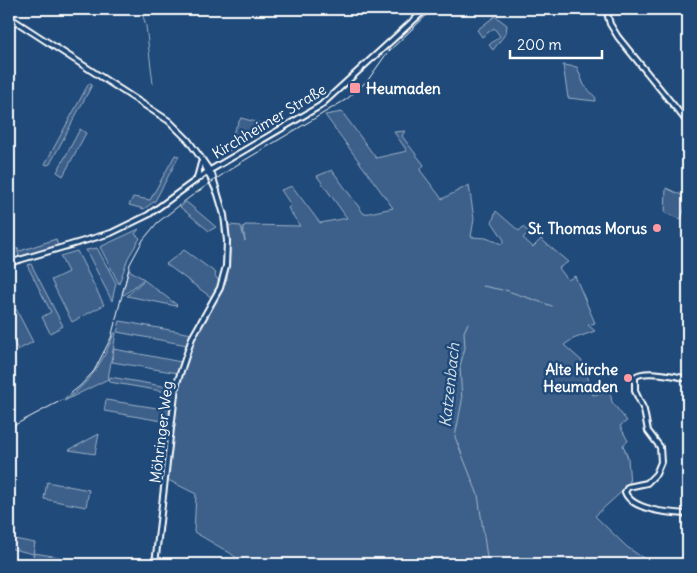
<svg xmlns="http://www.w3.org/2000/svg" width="697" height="573" viewBox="0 0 697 573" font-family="Delius,sans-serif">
<rect width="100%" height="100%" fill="#1f4a7a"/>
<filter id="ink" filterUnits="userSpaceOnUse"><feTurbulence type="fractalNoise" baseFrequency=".02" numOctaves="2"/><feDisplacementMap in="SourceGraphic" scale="10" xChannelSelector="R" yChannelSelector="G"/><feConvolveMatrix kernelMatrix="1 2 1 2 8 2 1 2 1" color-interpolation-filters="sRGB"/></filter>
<g filter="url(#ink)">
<g fill="#3c618b" stroke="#9eb0c5">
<path d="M495,16L507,25L506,33L493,50L489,45L500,36L494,28L482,37L477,30Z"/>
<path d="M563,65L577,67L584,85L596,98L595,101L568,98Z"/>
<path d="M89,83L92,85L50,164L47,165L45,164Z"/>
<path d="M342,112L376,158L407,151L394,132L405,131L402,136L424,165L420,170L442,199L469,185L474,219L471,237L486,238L502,244L504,240L492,222L496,211L519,231L523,227L529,232L523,238L533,247L541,239L568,262L559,268L568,280L575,276L595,323L588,325L595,331L573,339L564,345L583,362L593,395L610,392L612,402L627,421L620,426L628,441L623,445L628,458L630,484L595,516L627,547L652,564H244L230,553L194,532L196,494L168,480L177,390L193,339L227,279L230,254L229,225L241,226L245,241L243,228L245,225L300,226L288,208L291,205L281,190L292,186L320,223L347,218L317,176L332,170L364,214L393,208L325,115Z"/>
<path d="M241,118L267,125L268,127L219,157Z"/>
<path d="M80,129L86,133L63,176L57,172Z"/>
<path d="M175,155L179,156L155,201L144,209L129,205L133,197L150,200Z"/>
<path d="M666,188L688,198L681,219L665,213Z"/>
<path d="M186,202L190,205L216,227L209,231L180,207Z"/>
<path d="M139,229L135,234L140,238L128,258L119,284L100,247Z"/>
<path d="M56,239L58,246L19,257L17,248L20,251Z"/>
<path d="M97,248L116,283L112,301L86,250Z"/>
<path d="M184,250L216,273L215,276L220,282L212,298L166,264Z"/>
<path d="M77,251L104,305L72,322L51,280L68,272L60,256Z"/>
<path d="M31,264L63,326L50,333L42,317L51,312L27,265Z"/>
<path d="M129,270L144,279L124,295L122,294Z"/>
<path d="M144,280L177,305L176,306L127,296Z"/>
<path d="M16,309L33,342L18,350L9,333V313Z"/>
<path d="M120,321L192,334L187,345L117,332Z"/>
<path d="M114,333H116L108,379L64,401C89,384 104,361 114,333Z"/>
<path d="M114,349L181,362L178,373L112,362Z"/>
<path d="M110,377L174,388L173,393L109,382Z"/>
<path d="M106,400L170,410L169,425L163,424L162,421L104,411Z"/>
<path d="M99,434L95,454L69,450Z"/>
<path d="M47,482L89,490L86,507L44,499Z"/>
<path d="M9,538L35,543L33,554L9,548Z"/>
<path d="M34,553L77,560L76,564H32Z"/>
</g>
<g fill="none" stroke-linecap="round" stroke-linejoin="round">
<g stroke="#a3b5c8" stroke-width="1">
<path d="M141,9L146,26L153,84"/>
<path d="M483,286L502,290"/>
<path d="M505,290L552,306"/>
<path d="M468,323L464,332L465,348L460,366L462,401L455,437L478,495L488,564"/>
</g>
<g stroke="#fff" stroke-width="8">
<g id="secondary">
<path d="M606,9L610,24L618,37L688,123"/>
<path d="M9,17L169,121L188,140L201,158L217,192"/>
<path d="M197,178L201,163"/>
<path d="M9,263L111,233L148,215L207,172L320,106L426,9"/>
<path d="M688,379C677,376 644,369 635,377V391L644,410L648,431L660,447L661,462L656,474L647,483L628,487L625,492C632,511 672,513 688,514"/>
<path d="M155,564L176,386L192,338L220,288L226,266L227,241L224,215L212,174L201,158"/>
</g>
</g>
<use href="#secondary" stroke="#1f4a7a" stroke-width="4"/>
<path stroke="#fff" stroke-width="1" d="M9,428L64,399L80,386L94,371L111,338L130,264L143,240L157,223L190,197L235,166L347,99L368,80L387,53L433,9"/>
</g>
</g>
<g fill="#ff9aa2" stroke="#1f4a7a" stroke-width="2">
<rect x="349" y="82" width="12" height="12" rx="2.5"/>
<circle cx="657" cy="228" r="5"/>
<circle cx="628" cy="378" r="5"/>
</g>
<g text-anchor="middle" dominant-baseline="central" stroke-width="5" stroke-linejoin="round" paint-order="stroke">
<g font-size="15" font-weight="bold" fill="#fff" stroke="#1f4a7a" text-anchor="end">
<text x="366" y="88" text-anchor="start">Heumaden</text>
<text x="647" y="228">St. Thomas Morus</text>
<text x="618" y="369">Alte Kirche<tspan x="618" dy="17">Heumaden</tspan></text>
</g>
<g font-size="15" fill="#fff" stroke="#1f4a7a">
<text transform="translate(269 121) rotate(-31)">Kirchheimer Straße</text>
<text transform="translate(161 432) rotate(-83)">Möhringer Weg</text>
</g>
<g font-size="16" font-style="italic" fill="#d8e0e8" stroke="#1f4a7a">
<text transform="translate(449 385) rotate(-84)">Katzenbach</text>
</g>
</g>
<rect width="697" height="573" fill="none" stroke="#1f4a7a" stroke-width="30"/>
<rect x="15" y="15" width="667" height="543" fill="none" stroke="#fff" stroke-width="2" filter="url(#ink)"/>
<path d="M510 50v8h92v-8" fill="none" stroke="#ffffff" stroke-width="2.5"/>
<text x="517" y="50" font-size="15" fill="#ffffff" stroke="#1f4a7a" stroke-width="4" paint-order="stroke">200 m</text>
</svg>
